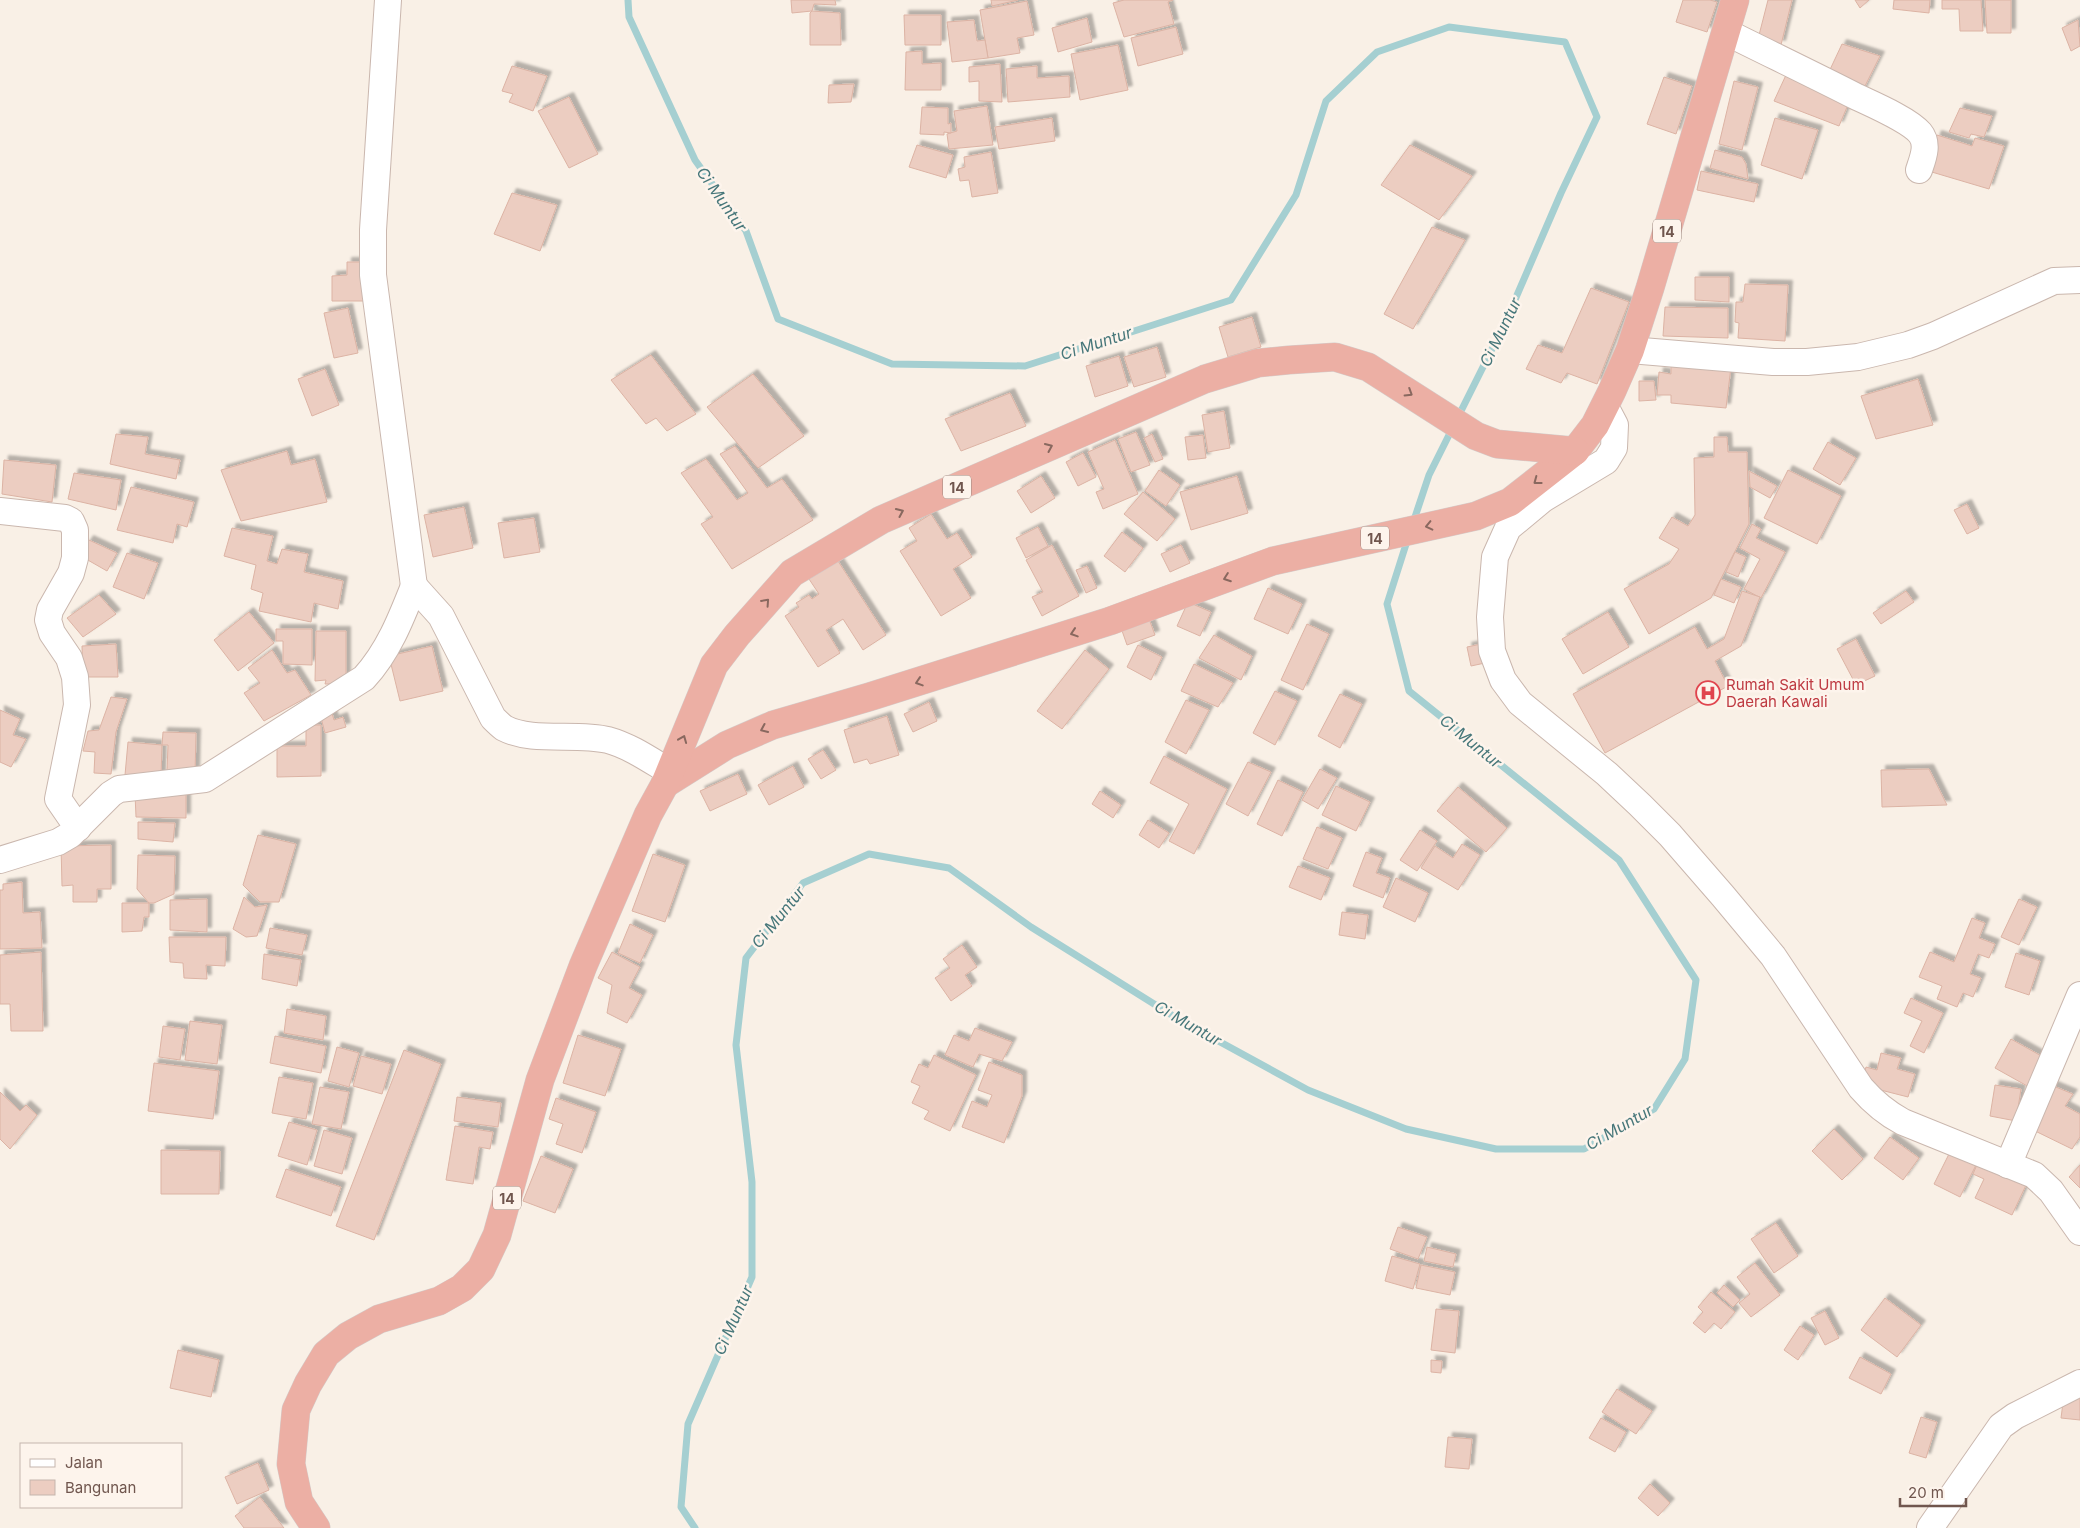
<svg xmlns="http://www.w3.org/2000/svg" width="2080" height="1528" viewBox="0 0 2080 1528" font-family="Inter,sans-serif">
<defs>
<filter id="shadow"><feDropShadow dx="4.5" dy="-4.5" stdDeviation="1" flood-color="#0004"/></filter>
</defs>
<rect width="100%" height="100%" fill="#f9f0e6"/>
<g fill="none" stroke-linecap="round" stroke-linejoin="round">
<g stroke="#a5cfd1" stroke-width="7">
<path d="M628,0L629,17L695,160L746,231L778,319L892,364L1025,366L1231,300L1296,195L1326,101L1377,52L1449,27L1565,42L1597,117L1561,193L1505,323L1458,417"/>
<path d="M1413,523L1429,475L1453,427"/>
<path d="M695,1528L681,1507L688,1424L752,1277V1182L736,1045L746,958L803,883L869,854L949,868L1031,927L1178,1019L1308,1090L1406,1129L1496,1149H1584L1654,1109L1685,1059L1696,980L1619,860L1409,691L1387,604L1408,538"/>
</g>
</g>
<g fill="#eccdc1" stroke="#dcb3a4" filter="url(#shadow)">
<path d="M791,0H835L836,5L814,4L812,11L792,13Z"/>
<path d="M991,0H1018L992,6Z"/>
<path d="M1124,0H1173L1168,2L1174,24L1124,37L1113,3Z"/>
<path d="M1683,0H1710L1717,2L1707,32L1676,22Z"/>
<path d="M1768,0H1792L1781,45L1758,39Z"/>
<path d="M1855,0H1869L1860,8Z"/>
<path d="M1894,0H1930L1929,13L1893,9Z"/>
<path d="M1942,0H1981L1983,31H1960L1959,9H1942Z"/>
<path d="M1985,0H2011V33H1987Z"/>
<path d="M1027,1L1034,35L1017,38L1020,53L988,58L980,10Z"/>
<path d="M812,11L840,13L841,45H810V13Z"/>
<path d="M904,15H941V45H905Z"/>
<path d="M1087,18L1092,42L1058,52L1052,28Z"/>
<path d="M974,20L977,41L985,40L988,58L952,62L947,22Z"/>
<path d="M2078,20L2080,46L2071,51L2062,28Z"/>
<path d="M1176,27L1183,54L1138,66L1131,38Z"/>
<path d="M1842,44L1880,56L1862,92L1827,76Z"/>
<path d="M1118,45L1128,90L1080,100L1071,54Z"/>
<path d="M922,51V64L941,63V90H905L906,52Z"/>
<path d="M1000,64L1002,102L979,101V81L969,82V67Z"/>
<path d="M512,66L547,76L533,111L509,102L513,94L502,91Z"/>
<path d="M1037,66V78L1069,76L1070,97L1008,102L1006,69Z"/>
<path d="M1786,75L1850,100L1839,126L1774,101Z"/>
<path d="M1664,77L1692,86L1676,134L1647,124Z"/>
<path d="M1734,81L1758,87L1742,150L1719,144Z"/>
<path d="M854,84L851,102L828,103L829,85Z"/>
<path d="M569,97L598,154L569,168L538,111Z"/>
<path d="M987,106L993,145L949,149L947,134L957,131L954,111Z"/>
<path d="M922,107L948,108V124L951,123V133L944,132V135L920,134Z"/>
<path d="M1960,108L1992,116L1984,137L1971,134L1969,138L1949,132Z"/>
<path d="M1052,118L1055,141L999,149L995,127Z"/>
<path d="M1775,118L1818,130L1802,179L1761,165Z"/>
<path d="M1937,135L1972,146L1975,138L2004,146L1989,189L1925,170Z"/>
<path d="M917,145L953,155L946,178L909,167Z"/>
<path d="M1410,145L1472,176L1439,220L1381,185Z"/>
<path d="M1715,150L1742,157L1746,164L1748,179L1710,168Z"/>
<path d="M991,152L998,193L972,197L969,180L960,181L958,169L965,167L964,157Z"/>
<path d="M1701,171L1758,184L1754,202L1697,190Z"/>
<path d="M512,193L557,205L540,251L494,234Z"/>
<path d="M1432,227L1465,240L1413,329L1384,314Z"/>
<path d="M347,262H361L369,301H332V276L347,275Z"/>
<path d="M1695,277H1729V302L1695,300Z"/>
<path d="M1745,284L1788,285L1785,341L1738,338L1739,323L1735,322L1736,302H1743Z"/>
<path d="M1591,288L1629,302L1597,384L1567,373L1561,383L1526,369L1538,345L1562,353Z"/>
<path d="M1665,307L1728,308V338L1663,336Z"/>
<path d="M348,308L358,353L334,358L324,313Z"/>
<path d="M1252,317L1261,347L1228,357L1219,327Z"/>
<path d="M1157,347L1166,377L1134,387L1124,357Z"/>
<path d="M651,355L696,414L667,431L656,418L646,424L611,380Z"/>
<path d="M1119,356L1128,386L1095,397L1086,366Z"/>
<path d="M1671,363L1731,367L1726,408L1671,403V395H1657L1659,372L1671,374Z"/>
<path d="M325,369L339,405L312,416L298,379Z"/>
<path d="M753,374L804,436L758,468L707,407Z"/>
<path d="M1918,379L1933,425L1876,439L1861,396Z"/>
<path d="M1639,381H1654L1656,400L1639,401Z"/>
<path d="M1010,393L1026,426L961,451L945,419Z"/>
<path d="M1224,411L1230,448L1208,452L1202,415Z"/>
<path d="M1136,432L1150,465L1131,472L1118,439Z"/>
<path d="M116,434L148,437L145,454L180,460L176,479L110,464Z"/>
<path d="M1152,434L1163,459L1155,462L1144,438Z"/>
<path d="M1203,435L1206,458L1188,460L1185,437Z"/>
<path d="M1714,437H1727L1728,452H1747L1749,524L1711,598L1649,634L1624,589L1669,564L1679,549L1659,538L1672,517L1688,526L1695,515L1694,458L1714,457Z"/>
<path d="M1115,440L1138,494L1103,509L1096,492L1104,489L1088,452Z"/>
<path d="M1828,442L1856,458L1840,485L1813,469Z"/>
<path d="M735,446L767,488L782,479L813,520L732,569L701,524L713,517L681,473L706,459L737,500L748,493L720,454Z"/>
<path d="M287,451L291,465L315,459L327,502L241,521L221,470Z"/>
<path d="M1083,453L1096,477L1078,486L1066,462Z"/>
<path d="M4,460L56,465L52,502L2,494Z"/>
<path d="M1159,470L1180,485L1166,506L1145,491Z"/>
<path d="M1788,470L1841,496L1817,544L1764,518Z"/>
<path d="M1749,471L1777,486L1770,498L1750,487Z"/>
<path d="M74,473L121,480L116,510L68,499Z"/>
<path d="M1041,476L1055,498L1031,513L1017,491Z"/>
<path d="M1237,476L1248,513L1191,530L1180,492Z"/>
<path d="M131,487L194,502L187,527L177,524L173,543L117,530Z"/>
<path d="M1143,492L1175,519L1157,541L1124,514Z"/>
<path d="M1967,504L1979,528L1967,534L1954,510Z"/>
<path d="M464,507L473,548L433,557L424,515Z"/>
<path d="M931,514L947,539L957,533L972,557L953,569L971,598L941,616L900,551L917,541L909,528Z"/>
<path d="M534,518L540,552L504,558L498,523Z"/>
<path d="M1752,524L1761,529L1756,538L1785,552L1761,598L1744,589L1760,559L1740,548Z"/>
<path d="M1038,527L1048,546L1026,558L1016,538Z"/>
<path d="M232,528L273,536L267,561L277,564L282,549L308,554L304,572L343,581L338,609L314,603L311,622L259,611L263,593L251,589L256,565L224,556Z"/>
<path d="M1122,532L1143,548L1125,572L1104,556Z"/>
<path d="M89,540L117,553L107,571L79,555Z"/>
<path d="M1052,545L1079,596L1042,616L1032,597L1043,592L1026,560Z"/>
<path d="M1181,545L1190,563L1170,572L1161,554Z"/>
<path d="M1735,552L1746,557L1738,577L1726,572Z"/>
<path d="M127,553L158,563L144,599L113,587Z"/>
<path d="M838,561L886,635L863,650L843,619L826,630L840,653L818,667L785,616L799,607L796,603L809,595L812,599L819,594L809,579Z"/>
<path d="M1087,566L1097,588L1086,593L1076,570Z"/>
<path d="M1721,579L1741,587L1734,603L1714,595Z"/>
<path d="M1268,588L1302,604L1288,634L1254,619Z"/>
<path d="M1742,591L1760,597L1741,646L1715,661L1728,686L1605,753L1573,694L1695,627L1707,649L1724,639Z"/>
<path d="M1906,591L1914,602L1881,624L1873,613Z"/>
<path d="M99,595L116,614L83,637L67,618Z"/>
<path d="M1188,602L1211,612L1200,636L1177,626Z"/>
<path d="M249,612L274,643L238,671L214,640Z"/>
<path d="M1608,612L1629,647L1583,674L1562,639Z"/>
<path d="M1148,616L1155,635L1127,645L1120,625Z"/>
<path d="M1307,624L1329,634L1303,690L1281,680Z"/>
<path d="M276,629H312V665L283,664V641H276Z"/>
<path d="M316,631H346V684H325L326,680L315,681Z"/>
<path d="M1214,635L1252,656L1241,680L1199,658Z"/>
<path d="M1856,639L1875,676L1856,685L1837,649Z"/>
<path d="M116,644L118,677H83L82,646Z"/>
<path d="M1481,644L1485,663L1471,666L1467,647Z"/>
<path d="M1138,645L1162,657L1151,680L1127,667Z"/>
<path d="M432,646L443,691L400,701L389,656Z"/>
<path d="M272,650L287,673L295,670L311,695L264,721L244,693L260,683L248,668Z"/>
<path d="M1085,650L1109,669L1062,729L1037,711Z"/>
<path d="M1194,664L1233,683L1218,707L1181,691Z"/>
<path d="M1275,691L1297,701L1275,745L1253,733Z"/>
<path d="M1340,694L1362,704L1340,748L1318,736Z"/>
<path d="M111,697L127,699L116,732L111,774L94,773L95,752L83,751L88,731L99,730Z"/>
<path d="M1186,700L1209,710L1186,754L1165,742Z"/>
<path d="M929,702L937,721L913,732L904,714Z"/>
<path d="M0,710L20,719L13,735L26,739L11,767L0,762Z"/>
<path d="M331,710L334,720L343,717L346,727L325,733L320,714Z"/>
<path d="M887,716L899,755L870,764L867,759L854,763L844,730Z"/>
<path d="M306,725H321V776L277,777V746H306Z"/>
<path d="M163,732L196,733L195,774L167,771L168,745H162Z"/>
<path d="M128,742L162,745L161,777L125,775Z"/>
<path d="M823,750L836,770L821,779L808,759Z"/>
<path d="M1164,756L1227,789L1194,854L1169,841L1189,804L1150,783Z"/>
<path d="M1248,762L1271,772L1248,816L1226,804Z"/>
<path d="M793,766L804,787L769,805L758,785Z"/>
<path d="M1320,769L1337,778L1318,809L1302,800Z"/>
<path d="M1929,769L1947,805L1882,807L1881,770Z"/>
<path d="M738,774L747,794L710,811L700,791Z"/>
<path d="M1278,780L1303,792L1282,836L1257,824Z"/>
<path d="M1336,786L1370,802L1356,831L1322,815Z"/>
<path d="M1458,787L1507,828L1486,852L1437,811Z"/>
<path d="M1100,791L1121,805L1113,818L1092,804Z"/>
<path d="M186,793V818L136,817L135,794Z"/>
<path d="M1148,820L1169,833L1159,848L1139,835Z"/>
<path d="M138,822L175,823L173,842L138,839Z"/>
<path d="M1317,827L1342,838L1328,869L1303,859Z"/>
<path d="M1420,830L1437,841L1417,871L1400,860Z"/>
<path d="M258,835L296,844L279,902H260L243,885Z"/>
<path d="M1462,844L1480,855L1458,890L1421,868L1435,846L1453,858Z"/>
<path d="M111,845V889H97V902H73V885L62,886L61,846Z"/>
<path d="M1366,852L1382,858L1376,873L1390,878L1383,898L1353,886Z"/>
<path d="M653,854L685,865L665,922L632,911Z"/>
<path d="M138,855L175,856L174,894L154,903H149L137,889Z"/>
<path d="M1298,866L1330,878L1321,900L1289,887Z"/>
<path d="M1396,878L1428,893L1415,922L1383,907Z"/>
<path d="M22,882L23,913L40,912L42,948L0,949V890H3V884Z"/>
<path d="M244,897L255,907L267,905L257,936L246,937L233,929Z"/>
<path d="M207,899V932L170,930V900Z"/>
<path d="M2019,899L2037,907L2019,945L2001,937Z"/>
<path d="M122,903H149V917H144L142,931L122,932Z"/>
<path d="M1342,912L1368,915L1365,939L1339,935Z"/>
<path d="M1972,918L1985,923L1979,938L1995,944L1989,958L1978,954L1970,974L1981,978L1973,997L1963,993L1957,1007L1937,999L1942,986L1919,977L1930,952L1954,962Z"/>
<path d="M630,924L653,935L640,963L618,953Z"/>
<path d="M270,928L307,935L302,955L266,948Z"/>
<path d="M169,937H226L225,966L206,965L207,979L184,978L183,963L170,962Z"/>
<path d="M962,945L977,967L965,975L972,986L951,1001L935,978L950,968L943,959Z"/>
<path d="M41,952L43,1031H11L10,1004H0V955Z"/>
<path d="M612,952L640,967L629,988L642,995L627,1023L607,1013L612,985L598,978Z"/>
<path d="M2016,953L2040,961L2029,995L2005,987Z"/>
<path d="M264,954L301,960L297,986L262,979Z"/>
<path d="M1911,998L1943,1013L1924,1053L1910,1046L1922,1021L1904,1013Z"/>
<path d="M287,1009L326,1016L323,1040L284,1033Z"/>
<path d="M190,1021L222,1025L217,1064L185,1060Z"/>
<path d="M163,1026L185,1029L180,1060L159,1057Z"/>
<path d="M975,1028L1012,1042L1002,1061L979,1054L973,1067L945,1055L954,1035L969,1041Z"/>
<path d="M578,1035L621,1049L605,1096L563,1083Z"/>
<path d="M275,1036L326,1046L321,1073L270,1063Z"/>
<path d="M2011,1039L2045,1058L2029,1087L1995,1068Z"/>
<path d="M337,1047L359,1053L349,1087L328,1081Z"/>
<path d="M404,1050L441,1064L374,1240L336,1226Z"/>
<path d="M1881,1053L1901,1058L1897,1069L1915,1074L1908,1097L1861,1085L1866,1067L1877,1070Z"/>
<path d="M934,1055L976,1075L950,1131L924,1119L929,1111L912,1103L920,1086L911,1082L919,1064L928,1068Z"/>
<path d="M361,1056L391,1064L382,1094L353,1086Z"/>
<path d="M989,1062L1022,1075V1096L1004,1143L962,1127L972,1101L987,1107L992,1095L978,1090Z"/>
<path d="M154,1063L219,1071L213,1119L148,1111Z"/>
<path d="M279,1077L313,1083L306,1119L272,1113Z"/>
<path d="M1995,1085L2021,1089L2016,1121L1990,1116Z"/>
<path d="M2051,1085L2073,1094L2065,1106L2080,1114V1137L2072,1149L2029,1128Z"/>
<path d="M320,1087L349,1092L341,1129L312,1124Z"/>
<path d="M0,1092L20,1111L26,1105L37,1115L10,1149L0,1139Z"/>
<path d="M457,1097L501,1103L498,1127L454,1121Z"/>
<path d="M556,1098L596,1112L582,1153L556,1144L563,1124L549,1119Z"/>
<path d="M289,1122L317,1130L307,1165L278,1156Z"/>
<path d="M455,1126L493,1132L490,1149L479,1147L473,1184L446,1180Z"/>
<path d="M1834,1129L1863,1159L1842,1180L1812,1151Z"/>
<path d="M324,1130L352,1138L342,1174L314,1166Z"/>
<path d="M1890,1137L1919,1158L1903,1180L1874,1158Z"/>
<path d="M1952,1148L1978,1161L1960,1197L1934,1184Z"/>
<path d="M161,1150L220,1151L219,1194H161Z"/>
<path d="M541,1156L573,1169L555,1213L523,1201Z"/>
<path d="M1979,1160L2027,1183L2012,1215L1975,1198L1984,1179L1973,1174Z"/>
<path d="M2080,1165V1188L2069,1177Z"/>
<path d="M286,1169L341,1187L331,1216L276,1197Z"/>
<path d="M1776,1223L1798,1256L1774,1273L1751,1239Z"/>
<path d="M1398,1227L1427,1237L1418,1259L1390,1249Z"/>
<path d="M1427,1247L1456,1254L1453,1267L1424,1261Z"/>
<path d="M1392,1256L1420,1264L1413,1289L1385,1281Z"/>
<path d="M1755,1263L1780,1295L1751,1317L1739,1303L1750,1294L1737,1277Z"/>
<path d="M1421,1265L1455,1272L1450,1295L1416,1288Z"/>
<path d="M1724,1285L1740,1300L1733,1307L1717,1293Z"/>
<path d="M1711,1292L1735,1312L1721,1329L1714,1323L1705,1333L1693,1323L1703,1312L1698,1307Z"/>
<path d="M1885,1298L1921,1325L1897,1357L1861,1330Z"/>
<path d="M1436,1309L1459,1311L1455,1353L1431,1350Z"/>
<path d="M1825,1311L1839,1338L1825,1345L1811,1318Z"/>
<path d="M1800,1326L1814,1335L1798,1360L1784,1350Z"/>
<path d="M178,1350L219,1360L211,1397L170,1388Z"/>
<path d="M1860,1357L1891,1374L1881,1394L1849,1378Z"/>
<path d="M1431,1360L1442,1361L1441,1373L1431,1372Z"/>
<path d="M1617,1389L1652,1411L1636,1434L1602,1412Z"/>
<path d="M2064,1395L2080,1397V1420L2061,1418Z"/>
<path d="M1921,1417L1937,1422L1926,1458L1909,1453Z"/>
<path d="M1601,1418L1626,1432L1615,1452L1589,1438Z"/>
<path d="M1448,1437L1472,1439L1469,1469L1445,1467Z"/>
<path d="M258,1463L269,1490L237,1504L225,1477Z"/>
<path d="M1650,1484L1670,1503L1658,1516L1638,1498Z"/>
<path d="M260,1497L284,1528H244L235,1516Z"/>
</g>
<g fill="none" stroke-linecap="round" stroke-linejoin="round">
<g stroke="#cab7ae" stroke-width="28">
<g id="minor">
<path d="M388,0L373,230V275L414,586"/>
<path d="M1726,32C1770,54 1814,75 1857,97C1874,105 1909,120 1920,133C1929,144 1923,158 1919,170"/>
<path d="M1630,350L1773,362H1807L1858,357L1908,345L1933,336L2054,281L2080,280"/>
<path d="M1605,406L1615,425L1614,448L1606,461L1543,499L1508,528L1495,557L1490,617L1492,651L1503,680L1520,703L1607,774L1640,805L1670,835L1723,896L1773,956L1861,1088C1874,1103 1886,1113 1903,1122L2034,1175L2051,1191L2080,1232"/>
<path d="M0,511L65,518L71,521L75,530V558L71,573L50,610L48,620L52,633L69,658L75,677L77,705L58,799L78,828"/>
<path d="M0,860L58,842L70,835L111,794L119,789L205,779L364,678C388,652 401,619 414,586L441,616L493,718C496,721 500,725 504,728C532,743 577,732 608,740C630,746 650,760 670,772"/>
<path d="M2008,1165L2080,995"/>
<path d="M1930,1528L2001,1426L2015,1416L2080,1383"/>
</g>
</g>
<g stroke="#d4ccca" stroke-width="29">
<g id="highway">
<path d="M665,784L727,745L773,725L869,697L1110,621L1273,561L1476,516L1510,502L1575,451L1595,425L1612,391L1630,350L1650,288L1735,0"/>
<path d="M316,1528L299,1502L291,1464L296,1410L308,1384L326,1354L348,1336L379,1319L439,1301L462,1288L481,1269L497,1235L540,1080L583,966L648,815L665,784L714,665L737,635L792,573L881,520L1205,379L1258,363L1289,360L1335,357L1368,367L1476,436L1497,444L1575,451"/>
</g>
</g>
<use href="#minor" stroke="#fff" stroke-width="26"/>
<use href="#highway" stroke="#ecafa4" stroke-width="28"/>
</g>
<defs><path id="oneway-chevron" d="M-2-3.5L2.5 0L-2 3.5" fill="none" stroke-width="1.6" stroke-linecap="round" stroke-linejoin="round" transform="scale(1.25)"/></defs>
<g stroke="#89685f">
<use href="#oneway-chevron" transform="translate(1409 393) rotate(32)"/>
<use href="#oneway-chevron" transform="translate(1049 447) rotate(-24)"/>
<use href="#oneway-chevron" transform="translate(1537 481) rotate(143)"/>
<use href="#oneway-chevron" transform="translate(900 512) rotate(-24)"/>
<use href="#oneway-chevron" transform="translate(1429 526) rotate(167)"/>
<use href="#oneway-chevron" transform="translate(1227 578) rotate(160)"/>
<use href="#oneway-chevron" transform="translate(766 602) rotate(-48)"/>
<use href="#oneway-chevron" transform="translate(1074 633) rotate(162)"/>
<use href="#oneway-chevron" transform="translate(919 682) rotate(162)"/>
<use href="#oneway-chevron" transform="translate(764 729) rotate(156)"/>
<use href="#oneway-chevron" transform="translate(683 739) rotate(-68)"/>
</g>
<defs>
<g id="hospital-ring" transform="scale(1.25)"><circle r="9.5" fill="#fdf4ec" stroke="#e0444e" stroke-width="1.5"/><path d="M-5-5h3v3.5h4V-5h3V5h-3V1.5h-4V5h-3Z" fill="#e0444e"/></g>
</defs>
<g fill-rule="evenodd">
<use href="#hospital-ring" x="1708" y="693"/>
</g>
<g text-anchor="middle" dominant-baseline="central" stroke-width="5" stroke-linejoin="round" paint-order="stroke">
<g fill="#fdf4ec" stroke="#9a857d" stroke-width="1">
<rect x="1653" y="219.5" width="28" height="23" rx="4"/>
<rect x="943" y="475.5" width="28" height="23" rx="4"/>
<rect x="1361" y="526.5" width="28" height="23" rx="4"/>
<rect x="493" y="1186.5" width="28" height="23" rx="4"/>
</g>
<g font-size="14" font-weight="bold" fill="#70564e">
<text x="1667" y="231">14</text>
<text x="957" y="487">14</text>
<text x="1375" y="538">14</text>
<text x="507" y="1198">14</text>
</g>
<g font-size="15" fill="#be3a42" stroke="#fdf4ec" text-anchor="start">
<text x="1726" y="684">Rumah Sakit Umum<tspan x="1726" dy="17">Daerah Kawali</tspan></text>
</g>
<g font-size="16" font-style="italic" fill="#47777a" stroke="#fdf4ec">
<text transform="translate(722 199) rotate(55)">Ci Muntur</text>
<text transform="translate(1500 332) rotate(-64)">Ci Muntur</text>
<text transform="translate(1096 343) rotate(-18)">Ci Muntur</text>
<text transform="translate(1471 741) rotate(39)">Ci Muntur</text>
<text transform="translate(778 917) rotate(-51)">Ci Muntur</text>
<text transform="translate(1188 1023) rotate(30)">Ci Muntur</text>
<text transform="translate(1619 1127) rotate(-30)">Ci Muntur</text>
<text transform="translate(733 1320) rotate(-66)">Ci Muntur</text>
</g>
</g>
<rect x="20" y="1443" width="162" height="65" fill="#fdf4ec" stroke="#c5b5ad"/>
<rect x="30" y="1459" width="25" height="8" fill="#ffffff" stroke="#c5b5ad"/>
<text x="65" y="1468" font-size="15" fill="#70564e">Jalan</text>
<rect x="30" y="1480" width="25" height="15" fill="#eccdc1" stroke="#c5b5ad"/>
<text x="65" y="1493" font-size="15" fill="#70564e">Bangunan</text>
<path d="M1900 1498v8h66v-8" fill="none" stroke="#70564e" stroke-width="2.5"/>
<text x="1908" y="1498" font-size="15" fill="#70564e" stroke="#fdf4ec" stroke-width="4" paint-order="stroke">20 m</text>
</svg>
